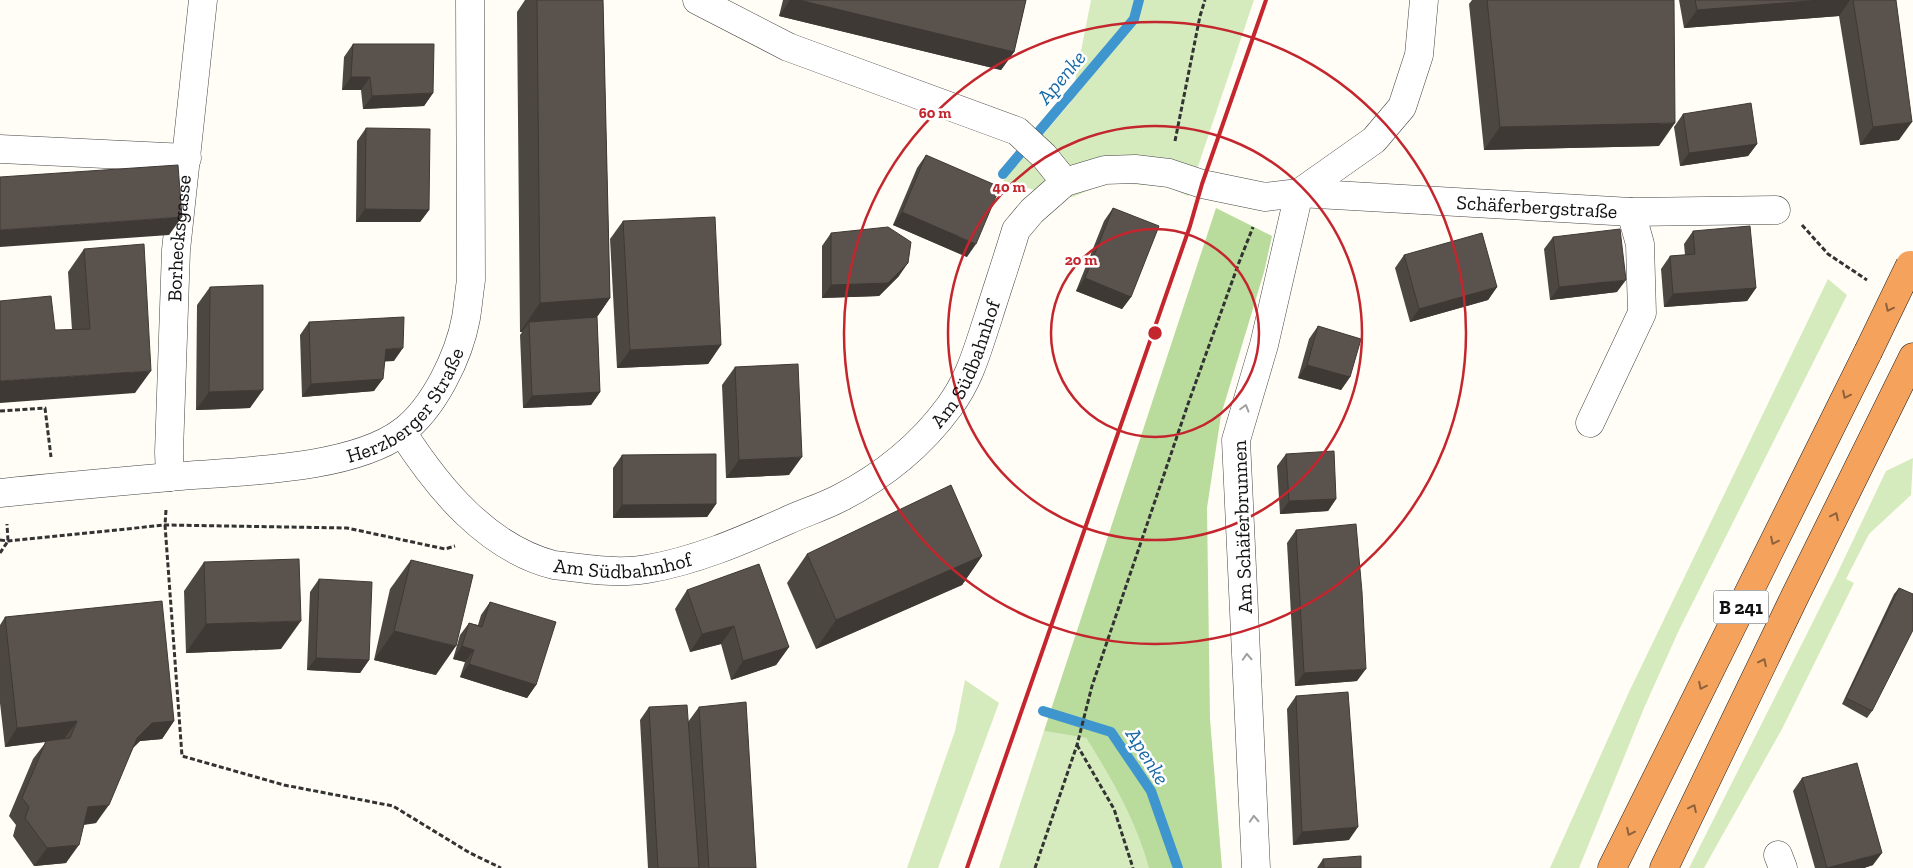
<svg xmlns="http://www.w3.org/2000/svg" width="1913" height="868" viewBox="0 0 1913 868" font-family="'Zilla Slab',serif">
<rect width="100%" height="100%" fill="#fffdf5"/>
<g fill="#d5ebbd">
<path d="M1091,0H1254L1188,196L1168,187L1108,182L1073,197L1056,196L1003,181L1071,102Z"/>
<path d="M1828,279L1847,295L1679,630L1644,708L1579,868H1550L1629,692Z"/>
<path d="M1913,458L1911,495L1869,534L1846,579L1854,583L1782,729L1704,868H1689L1837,574L1886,471Z"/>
<path d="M965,680L999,703L938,868H907L955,731Z"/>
<path d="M1044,731L1086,738C1113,781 1135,819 1149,868H999Z"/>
</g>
<path fill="#b9dc9c" d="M1216,208L1272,236L1264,272L1221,415L1207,508L1210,719L1222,868H1149C1135,819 1113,781 1086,738L1044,731Z"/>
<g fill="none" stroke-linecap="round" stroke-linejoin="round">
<g stroke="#3f96cf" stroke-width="10">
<path d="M1003,174L1134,19L1139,0"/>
<path d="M1043,711L1111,732L1151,791L1178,868"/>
</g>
<g stroke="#444" stroke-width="29">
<g id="minor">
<path d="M697,0L788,47L1017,131L1044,156L1065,182"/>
<path d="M0,149L187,158"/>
<path d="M1299,193L1374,140L1402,107L1419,55L1424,0"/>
<path d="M1590,423L1642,313L1640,244L1631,212"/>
<path id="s1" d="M402,432C438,488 487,548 554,565C562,566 571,567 579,568C601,571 625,573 647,569C695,561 741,541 786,521C803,513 823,507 840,498C883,476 921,445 949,407C970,379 977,351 988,318C997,289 1007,260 1016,230L1032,211L1065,182L1105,170L1135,169L1169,173L1202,184L1265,197L1299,193L1631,212L1776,210"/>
<path id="s2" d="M170,477L169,452L176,250L203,0"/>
<path id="s3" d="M0,493C56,487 113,482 170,477C235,471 349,471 402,432C434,408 459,356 466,318C468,306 469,293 471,280L470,0"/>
<path d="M1778,855L1783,868"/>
<path d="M1256,868L1236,440L1264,345L1299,193"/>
</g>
</g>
<g stroke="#222" stroke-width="29">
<g id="highway">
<path d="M1612,868L1868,352"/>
<path d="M1664,868L1795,596L1913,357"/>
</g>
</g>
<g stroke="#333" stroke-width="3" stroke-dasharray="5 2.5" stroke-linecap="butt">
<path d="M1175,141L1200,16L1205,0"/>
<path d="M1802,225L1828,254L1867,280"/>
<path d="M0,411L45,408L51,457"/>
<path d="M166,510L165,525L182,756L284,785L393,806L470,853L501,868"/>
<path d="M0,540L8,541L165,525L347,528L445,549L455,546"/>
<path d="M0,553L8,541L7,524"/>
<path d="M1077,745L1114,809L1133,868"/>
<path d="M1035,868L1077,745L1092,686L1188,404L1238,265L1253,227"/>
</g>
<use href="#minor" stroke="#fff" stroke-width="28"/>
<use href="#highway" stroke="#f5a25d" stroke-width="28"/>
<path stroke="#c4262e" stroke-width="4" d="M967,868L1190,226L1202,184L1266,0"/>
<g stroke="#222" stroke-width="29" stroke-linecap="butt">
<path id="highway-bridge" d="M1868,352L1910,265"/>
</g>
<use href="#highway-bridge" stroke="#f5a25d" stroke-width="28"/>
</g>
<g fill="#4d4742">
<path d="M525,0H603L610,298L597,317L600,392L591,405L523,408L520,335L522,332H520L517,12Z"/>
<path d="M783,0H1026L1014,52L1001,70L779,16Z"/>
<path d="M1472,0H1674L1659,146L1484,150L1469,4Z"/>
<path d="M1679,0H1896L1899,140L1860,145L1839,16L1684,28Z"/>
<path d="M353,44L433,93L424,106L363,109L361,90H342L344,57Z"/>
<path d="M1683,114L1757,144L1748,156L1680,166L1674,127Z"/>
<path d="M366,128L429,210L420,222H356L357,141Z"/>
<path d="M926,155L967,257L893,225L917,168Z"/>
<path d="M1113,208L1131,297L1122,309L1076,291L1104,221Z"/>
<path d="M623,221L721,345L708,364L617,368L610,239Z"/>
<path d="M1693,231L1756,288L1747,301L1664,307L1661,269L1670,256L1685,255L1684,244Z"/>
<path d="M831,233L899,276L879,296L822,298V246Z"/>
<path d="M1553,237L1617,292L1550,300L1544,249Z"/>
<path d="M84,249L135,393L55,330H72L68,272Z"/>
<path d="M1404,255L1497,287L1488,300L1410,322L1395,268Z"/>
<path d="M210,287L250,408L196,410L197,305Z"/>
<path d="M309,322L394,361H385L374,391L302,397L300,335Z"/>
<path d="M1318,326L1350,377L1341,390L1298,378L1309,339Z"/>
<path d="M735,367L789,475L726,478L722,385Z"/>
<path d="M1286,454L1336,499L1328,511L1280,514L1277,466Z"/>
<path d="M622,455L716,504L707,517L613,518V468Z"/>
<path d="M1296,530L1357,681L1295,686L1287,543Z"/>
<path d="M807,554L982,556L962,585L816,649L787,583Z"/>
<path d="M411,560L436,675L374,660L390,589Z"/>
<path d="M204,562L281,649L186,653L184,591Z"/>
<path d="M319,579L369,660L360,673L307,670L310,592Z"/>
<path d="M1899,588L1872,711L1867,718L1842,704L1894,594Z"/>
<path d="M687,590L789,647L776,665L731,680L721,644L690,652L675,609Z"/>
<path d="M490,602L536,685L527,698L460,677L465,662L453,659L460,635L469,623L478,625L481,615Z"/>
<path d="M5,617L174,721L162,739L140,741L133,748L96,823L84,825L66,863L34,866L13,836L16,825L9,816L33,759L46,742L5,747L0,703V625Z"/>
<path d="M1296,696L1349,840L1293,845L1287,709Z"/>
<path d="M649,707L688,722L699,707L756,868H648L640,720Z"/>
<path d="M1802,778L1873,865L1864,868H1815L1793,791Z"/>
<path d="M1323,859L1361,868H1317Z"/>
</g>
<g fill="#3f3936">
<path d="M790,0H799L1014,52L1001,70L779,16Z"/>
<path d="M1821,0H1850L1839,16L1684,28L1697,10Z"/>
<path d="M351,77H370L361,90H342Z"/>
<path d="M433,93L424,106L363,109L372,96Z"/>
<path d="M1912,122L1899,140L1860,145L1873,127Z"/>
<path d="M1675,123L1659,146L1484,150L1500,127Z"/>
<path d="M1757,144L1748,156L1680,166L1689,153Z"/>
<path d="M365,209L429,210L420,222H356Z"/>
<path d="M902,212L976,244L967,257L893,225Z"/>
<path d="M182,217L169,235L0,247V230Z"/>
<path d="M908,263L899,276L879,296L822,298L831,285Z"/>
<path d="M1085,278L1131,297L1122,309L1076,291Z"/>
<path d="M1626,280L1617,292L1550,300L1559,287Z"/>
<path d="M1497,287L1488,300L1410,322L1419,309Z"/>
<path d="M1756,288L1747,301L1664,307L1673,294Z"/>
<path d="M610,298L590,327L529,322L522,332H520L540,303Z"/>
<path d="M721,345L708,364L617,368L630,350Z"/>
<path d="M403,348L394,361L377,362L386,349Z"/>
<path d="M1307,365L1350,377L1341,390L1298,378Z"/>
<path d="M151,371L135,393L0,403V381Z"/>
<path d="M383,379L374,391L302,397L311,384Z"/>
<path d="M263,390L250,408L196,410L209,392Z"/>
<path d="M600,392L591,405L523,408L532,396Z"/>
<path d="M802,457L789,475L726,478L739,460Z"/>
<path d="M1336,499L1328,511L1280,514L1289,501Z"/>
<path d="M716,504L707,517L613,518L622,505Z"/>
<path d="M982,556L962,585L816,649L836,620Z"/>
<path d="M301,621L281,649L186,653L206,624Z"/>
<path d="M734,626L721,644L690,652L702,634Z"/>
<path d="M394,631L456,646L436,675L374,660Z"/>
<path d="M462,646L474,650L465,662L453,659Z"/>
<path d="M789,647L776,665L731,680L743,661Z"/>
<path d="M316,658L369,660L360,673L307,670Z"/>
<path d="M469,664L536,685L527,698L460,677Z"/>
<path d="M1366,669L1357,681L1295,686L1304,673Z"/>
<path d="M77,721L64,739L5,747L17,728Z"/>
<path d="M174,721L162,739L140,741L124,756L137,738L152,723Z"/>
<path d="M109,805L96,823L75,825L88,807Z"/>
<path d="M1358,827L1349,840L1293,845L1302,832Z"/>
<path d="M79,845L66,863L34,866L47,848Z"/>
<path d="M1882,853L1873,865L1864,868H1827Z"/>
</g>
<g fill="#5a524d" stroke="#3f3936">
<path d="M537,0H603L610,298L540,303Z"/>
<path d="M799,0H1026L1014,52Z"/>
<path d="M1487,0H1674L1675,123L1500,127Z"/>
<path d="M1695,0H1821L1697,10Z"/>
<path d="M1853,0H1896L1912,122L1873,127Z"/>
<path d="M353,44H434L433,93L372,96L370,77H351Z"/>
<path d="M1751,103L1757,144L1689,153L1683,114Z"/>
<path d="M366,128L430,129L429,210L365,209Z"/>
<path d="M926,155L1000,187L976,244L902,212Z"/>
<path d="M178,165L182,217L0,230V177Z"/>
<path d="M1113,208L1159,226L1131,297L1085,278Z"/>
<path d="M715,217L721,345L630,350L623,221Z"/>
<path d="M1750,226L1756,288L1673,294L1670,256L1695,254L1693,231Z"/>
<path d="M888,227L911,242L908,263L888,283L831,285V233Z"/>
<path d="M1620,229L1626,280L1559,287L1553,237Z"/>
<path d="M1482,233L1497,287L1419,309L1404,255Z"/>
<path d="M144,244L151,371L0,381V301L51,296L55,330L90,329L84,249Z"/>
<path d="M263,285V390L209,392L210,287Z"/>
<path d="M404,317L403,348L386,349L383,379L311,384L309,322Z"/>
<path d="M597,317L600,392L532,396L529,322Z"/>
<path d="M1318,326L1361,339L1350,377L1307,365Z"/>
<path d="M798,364L802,457L739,460L735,367Z"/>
<path d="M1334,451L1336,499L1289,501L1286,454Z"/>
<path d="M716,454V504L622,505V455Z"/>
<path d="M951,485L982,556L836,620L807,554Z"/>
<path d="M1356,524L1362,592L1366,669L1304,673L1296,530Z"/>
<path d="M299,559L301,621L206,624L204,562Z"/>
<path d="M411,560L473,575L456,646L394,631Z"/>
<path d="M759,564L789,647L743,661L734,626L702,634L687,590Z"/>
<path d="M319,579L372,582L369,660L316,658Z"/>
<path d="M1899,588L1913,594V630L1872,711L1846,698Z"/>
<path d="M162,601L174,721L152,723L137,738L109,805L88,807L79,845L47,848L25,818L29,807L22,798L46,741L70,738L77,721L17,728L5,617Z"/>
<path d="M490,602L556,622L536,685L469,664L474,650L462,646L469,623L482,627Z"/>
<path d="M1348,692L1358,827L1302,832L1296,696Z"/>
<path d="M746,702L756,868H709L699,707Z"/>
<path d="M687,705L699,868H658L649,707Z"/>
<path d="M1857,763L1882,853L1827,868L1802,778Z"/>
<path d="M1361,856V868H1324L1323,859Z"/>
</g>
<defs><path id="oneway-chevron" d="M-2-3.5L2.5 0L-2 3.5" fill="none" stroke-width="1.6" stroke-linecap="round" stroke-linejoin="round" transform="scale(1.25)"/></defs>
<g stroke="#8e613b">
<use href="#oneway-chevron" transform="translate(1889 308) rotate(116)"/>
<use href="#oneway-chevron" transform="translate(1846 395) rotate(116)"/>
<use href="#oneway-chevron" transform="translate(1835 516) rotate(-64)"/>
<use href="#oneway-chevron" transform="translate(1774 541) rotate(116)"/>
<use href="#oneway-chevron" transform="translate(1763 662) rotate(-64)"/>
<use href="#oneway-chevron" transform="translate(1702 686) rotate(116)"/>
<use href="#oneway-chevron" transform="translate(1693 808) rotate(-64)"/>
<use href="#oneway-chevron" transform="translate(1630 832) rotate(116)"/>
</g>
<g stroke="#a0a0a0">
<use href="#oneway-chevron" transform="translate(1245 408) rotate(-74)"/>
<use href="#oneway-chevron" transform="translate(1247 657) rotate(-93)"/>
<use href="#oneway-chevron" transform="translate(1254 819) rotate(-93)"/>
</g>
<g fill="none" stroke="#c4262e" stroke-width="2.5">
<circle cx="1155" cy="333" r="104"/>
<circle cx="1155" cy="333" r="207"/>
<circle cx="1155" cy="333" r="311"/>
</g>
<g text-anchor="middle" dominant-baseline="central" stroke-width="5" stroke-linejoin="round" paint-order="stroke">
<rect fill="#fff" stroke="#585858" stroke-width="1" x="1713.5" y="590.5" width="55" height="33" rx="4"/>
<g font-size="19" font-weight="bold" fill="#111">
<text x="1741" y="607">B 241</text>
</g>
<g font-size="20" fill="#111" stroke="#fff">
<text stroke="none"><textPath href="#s1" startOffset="1386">Schäferbergstraße</textPath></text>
<text stroke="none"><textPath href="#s2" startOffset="239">Borhecksgasse</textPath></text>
<text stroke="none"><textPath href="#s1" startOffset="696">Am Südbahnhof</textPath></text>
<text stroke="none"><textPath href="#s3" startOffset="430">Herzberger Straße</textPath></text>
<text transform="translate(1242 527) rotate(-92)">Am Schäferbrunnen</text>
<text stroke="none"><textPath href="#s1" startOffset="276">Am Südbahnhof</textPath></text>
</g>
<g font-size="21" font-style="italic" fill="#1768a6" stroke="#fff">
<text transform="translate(1061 77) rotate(-50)">Apenke</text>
<text transform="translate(1148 756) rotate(58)">Apenke</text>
</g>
</g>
<circle cx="1155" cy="333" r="8" fill="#c4262e" stroke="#fff" stroke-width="2.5"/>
<g font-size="15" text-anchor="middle" font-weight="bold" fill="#c4262e" stroke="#fff" stroke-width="5" stroke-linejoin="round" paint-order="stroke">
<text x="935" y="118">60 m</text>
<text x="1009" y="192">40 m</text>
<text x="1081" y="265">20 m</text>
</g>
</svg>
